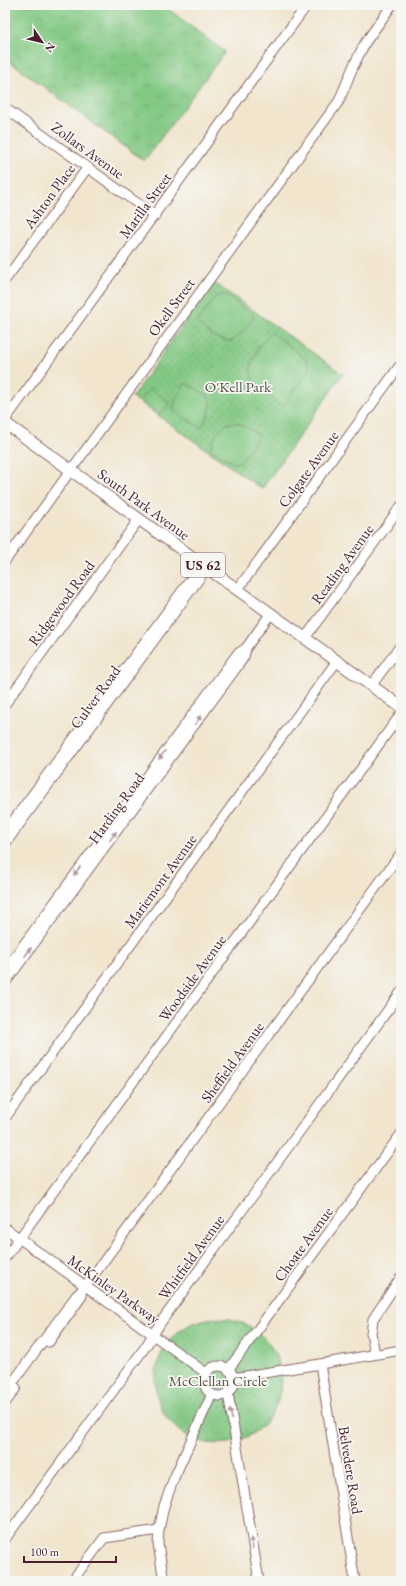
<svg xmlns="http://www.w3.org/2000/svg" width="406" height="1586" viewBox="0 0 406 1586" font-family="'EB Garamond',serif">
<defs>
<pattern id="grass-tufts" width="24" height="20" patternUnits="userSpaceOnUse"><rect width="24" height="20" fill="#83c984"/><path d="M3 7l-1-3M5 7V3M7 7l1-3M15 17l-1-3M17 17v-4M19 17l1-3" fill="none" stroke="#73ac72"/></pattern>
<pattern id="park-dots" width="8" height="8" patternUnits="userSpaceOnUse"><rect width="8" height="8" fill="#83c984"/><path d="M2 2h.1M6 6h.1" fill="none" stroke="#73ac72" stroke-width="1.8" stroke-linecap="round"/></pattern>
</defs>
<rect width="100%" height="100%" fill="#f6f6f2"/>
<filter id="ink" filterUnits="userSpaceOnUse"><feTurbulence type="fractalNoise" baseFrequency=".025" numOctaves="2"/><feDisplacementMap in="SourceGraphic" scale="8" xChannelSelector="R" yChannelSelector="G"/><feConvolveMatrix kernelMatrix="1 2 1 2 8 2 1 2 1" color-interpolation-filters="sRGB"/></filter>
<filter id="wash" filterUnits="userSpaceOnUse"><feTurbulence type="fractalNoise" baseFrequency=".012" numOctaves="4" result="noise"/><feDisplacementMap in="SourceGraphic" scale="16" xChannelSelector="R" yChannelSelector="G"/><feGaussianBlur stdDeviation="0.9" result="paint"/><feColorMatrix in="noise" values="0 0 0 0 0 0 0 0 0 0 0 0 0 0 0 0 0 1.4 0 .05"/><feComposite in="paint" operator="in"/></filter>
<g filter="url(#wash)">
<rect width="100%" height="100%" fill="#f1e5ce"/>
<path fill="url(#grass-tufts)" stroke="#667458" d="M5,5H163L225,52L144,161L5,58Z"/>
<g fill="url(#park-dots)" stroke="#667458">
<path d="M213,282L343,374L262,489L132,397Z"/>
<circle cx="218" cy="1381" r="63"/>
</g>
<g fill="#83c984" stroke="#667458">
<path d="M217,295H226L254,317L245,330L232,341C216,341 208,333 197,322Z"/>
<path d="M271,332L307,360L309,370L282,407L255,387L250,369L258,348Z"/>
<path d="M185,383L207,395L211,402L209,414L201,428L174,411L173,407Z"/>
<path d="M150,388L169,403L160,415L141,400Z"/>
<path d="M239,423L259,435L241,462L234,463L210,449L217,432L226,424Z"/>
</g>
</g>
<g filter="url(#ink)">
<g fill="none" stroke-linecap="round" stroke-linejoin="round">
<g stroke="#846464" stroke-width="11">
<g id="minor">
<path d="M5,108L155,216"/>
<path d="M5,280L88,167"/>
<path d="M5,420L307,5"/>
<path d="M5,561L339,101L353,67L365,43L392,5"/>
<path d="M238,589L401,364"/>
<path d="M305,638L401,506"/>
<path d="M371,686L401,645"/>
<path d="M5,704L139,519"/>
<path d="M5,832L202,564"/>
<path d="M5,844L207,568"/>
<path d="M5,970L237,654L246,648"/>
<path d="M5,983L234,671L244,657L246,648L271,613"/>
<path d="M5,1118L337,661"/>
<path d="M5,1228L206,1373"/>
<path d="M5,1258L401,714"/>
<path d="M49,1342L82,1296"/>
<path d="M375,1354L371,1333L373,1319L401,1277"/>
<path d="M320,1364L355,1581"/>
<circle cx="219" cy="1381" r="15"/>
<path d="M228,1370L401,1134"/>
<path d="M233,1378L320,1364L401,1350"/>
<path d="M5,1393L76,1296L85,1287L401,853"/>
<path d="M228,1393L259,1581"/>
<path d="M5,1403L16,1388"/>
<path d="M5,1539L146,1346L161,1322L401,992"/>
<path d="M72,1581L104,1538L159,1530"/>
<path d="M164,1581L158,1544L159,1530L164,1506L174,1478L212,1394"/>
</g>
</g>
<g stroke="#846464" stroke-width="13">
<path id="major" d="M5,423L401,707"/>
</g>
<use href="#minor" stroke="#fff" stroke-width="9"/>
<use href="#major" stroke="#fff" stroke-width="11"/>
</g>
<defs><path id="oneway-solid" d="M-6-.8H1V-3.2L6.5 0L1 3.2V.8H-6Z"/></defs>
<g fill="#ae9aa0">
<use href="#oneway-solid" transform="translate(198 720) rotate(-54)"/>
<use href="#oneway-solid" transform="translate(162 755) rotate(126)"/>
<use href="#oneway-solid" transform="translate(113 836) rotate(-54)"/>
<use href="#oneway-solid" transform="translate(77 871) rotate(126)"/>
<use href="#oneway-solid" transform="translate(28 952) rotate(-54)"/>
<use href="#oneway-solid" transform="translate(231 1414) rotate(-99)"/>
<use href="#oneway-solid" transform="translate(252 1543) rotate(-100)"/>
</g>
</g>
<g text-anchor="middle" dominant-baseline="central" stroke-width="3.5" stroke-linejoin="round" paint-order="stroke">
<rect fill="#f6f6f2" stroke="#7e6067" stroke-width="1" x="181" y="553" width="44" height="24" rx="3"/>
<g font-size="14" font-weight="bold" fill="#4a1f2b">
<text x="203" y="565">US 62</text>
</g>
<g font-size="15" fill="#4a1f2b" stroke="#f6f6f2">
<text transform="translate(88 150) rotate(36)">Zollars Avenue</text>
<text transform="translate(49 196) rotate(-54)">Ashton Place</text>
<text transform="translate(145 205) rotate(-54)">Marilla Street</text>
<text transform="translate(171 307) rotate(-54)">Okell Street</text>
<text transform="translate(308 469) rotate(-54)">Colgate Avenue</text>
<text transform="translate(144 504) rotate(36)">South Park Avenue</text>
<text transform="translate(342 564) rotate(-54)">Reading Avenue</text>
<text transform="translate(61 603) rotate(-54)">Ridgewood Road</text>
<text transform="translate(95 697) rotate(-54)">Culver Road</text>
<text transform="translate(116 808) rotate(-54)">Harding Road</text>
<text transform="translate(160 881) rotate(-54)">Mariemont Avenue</text>
<text transform="translate(192 978) rotate(-54)">Woodside Avenue</text>
<text transform="translate(232 1062) rotate(-54)">Sheffield Avenue</text>
<text transform="translate(303 1244) rotate(-54)">Choate Avenue</text>
<text transform="translate(191 1257) rotate(-54)">Whitfield Avenue</text>
<text transform="translate(114 1289) rotate(35)">McKinley Parkway</text>
<text transform="translate(351 1470) rotate(81)">Belvedere Road</text>
</g>
<g font-size="15" fill="#5b5246" stroke="#f6f6f2">
<text x="238" y="386">O'Kell Park</text>
<text x="218" y="1380">McClellan Circle</text>
</g>
</g>
<rect width="406" height="1586" fill="none" stroke="#f6f6f2" stroke-width="20"/>
<g transform="translate(42 42) rotate(125)" stroke="#f6f6f2" stroke-width="3" paint-order="stroke">
<path d="M0-3L7 15L0 10L-7 15Z" fill="#4a1f2b"/>
<text y="-6" font-size="11" font-weight="bold" text-anchor="middle" fill="#4a1f2b">N</text>
</g>
<path d="M24 1556v6h92v-6" fill="none" stroke="#4a1f2b" stroke-width="2"/>
<text x="30" y="1556" font-size="12" fill="#4a1f2b" stroke="#f6f6f2" stroke-width="3" paint-order="stroke">100 m</text>
</svg>
